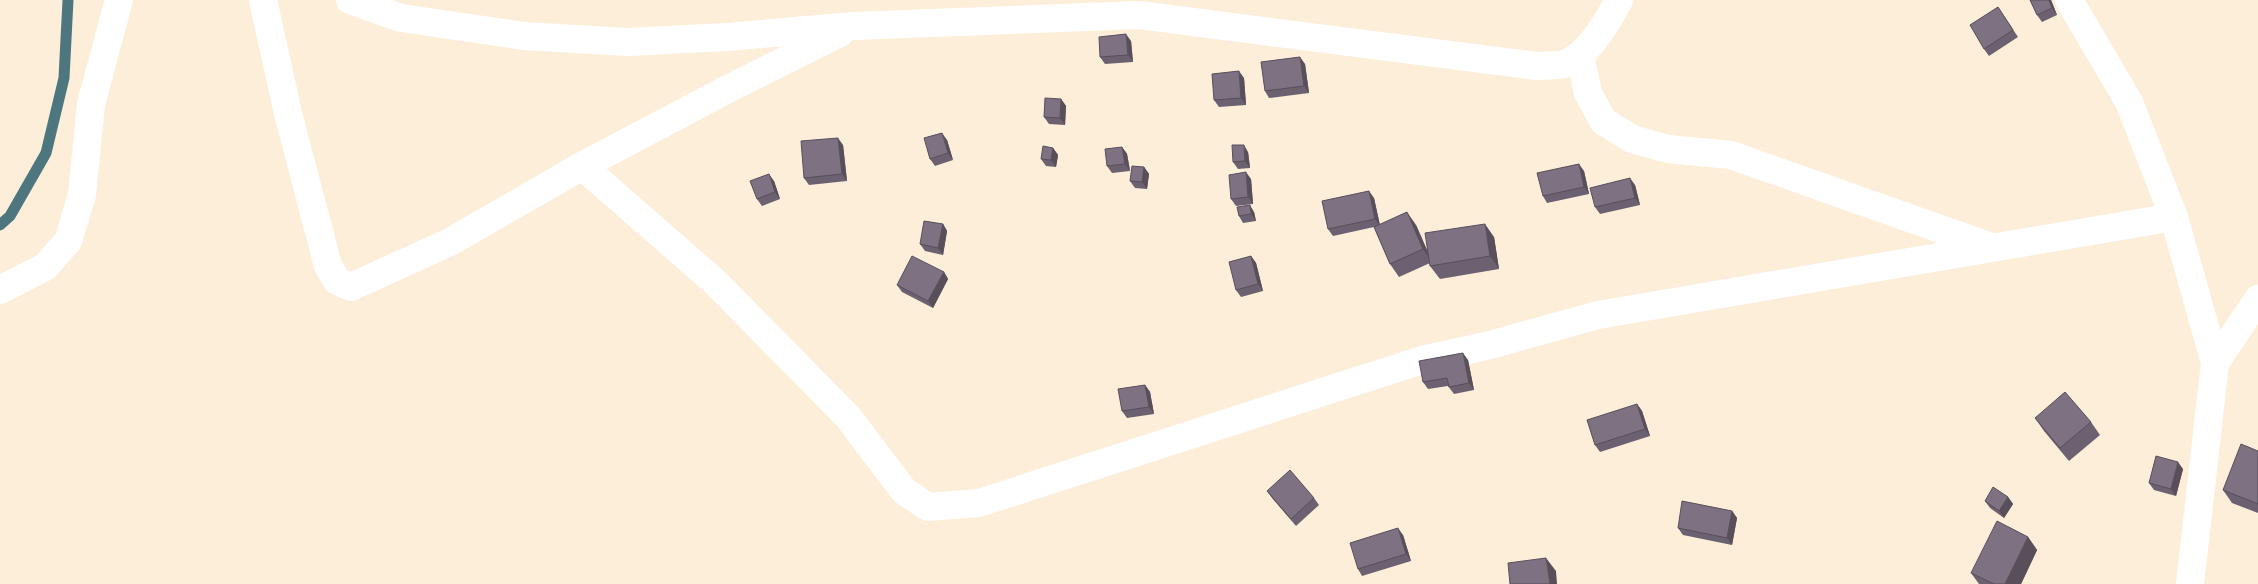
<svg xmlns="http://www.w3.org/2000/svg" width="2258" height="584" viewBox="0 0 2258 584" font-family="Figtree,sans-serif">
<rect width="100%" height="100%" fill="#fdeeda"/>
<g fill="none" stroke-linecap="round" stroke-linejoin="round">
<path stroke="#4e767f" stroke-width="11" d="M0,225L10,216L46,153L64,78L68,0"/>
<g stroke="#fff" stroke-width="28">
<path d="M263,0L288,113L328,266L337,281L351,287L450,242L582,166L724,91L840,33"/>
<path d="M350,0L401,18L524,36L628,42L726,37L854,26L1139,15L1537,66C1546,65 1557,66 1564,64C1588,56 1608,21 1619,0"/>
<path d="M2069,0L2129,102L2174,217L2215,363L2190,584"/>
<path d="M1580,56L1588,93L1603,121L1632,139L1668,149L1731,155L1991,247"/>
<path d="M582,166L715,282L848,417L904,491L928,507L979,503L1422,360L1490,345L1598,315L2174,217"/>
<path d="M0,290L45,267L68,241L82,195L91,104L119,0"/>
<path d="M2215,363L2258,299"/>
</g>
</g>
<g fill="#6c6170">
<path d="M2030,0H2051L2057,15L2042,22L2037,15Z"/>
<path d="M1998,7L2018,37L1989,56L1984,49Z"/>
<path d="M1131,41L1133,62L1105,64L1100,57Z"/>
<path d="M1305,64L1309,93L1269,98L1265,91Z"/>
<path d="M1244,78L1246,105L1219,107L1214,100Z"/>
<path d="M1061,99L1066,106L1065,125L1049,124L1044,117Z"/>
<path d="M947,140L953,160L935,166L930,159Z"/>
<path d="M843,145L847,181L809,185L804,178Z"/>
<path d="M1122,147L1127,154L1130,171L1112,173L1107,166Z"/>
<path d="M1053,148L1058,155L1056,167L1046,166L1041,159Z"/>
<path d="M1248,152L1250,168L1238,169L1233,162Z"/>
<path d="M1144,167L1149,174L1147,189L1135,188L1130,181Z"/>
<path d="M1584,171L1589,194L1547,203L1543,196Z"/>
<path d="M1251,179L1253,204L1236,206L1231,199Z"/>
<path d="M774,181L780,199L762,206L757,199Z"/>
<path d="M1635,185L1640,205L1600,214L1595,207Z"/>
<path d="M1374,198L1380,225H1416L1428,252L1494,237L1499,269L1440,279L1430,266V263L1399,277L1390,264L1374,227L1333,236L1328,229Z"/>
<path d="M1254,212L1256,221L1243,223L1239,216Z"/>
<path d="M943,224L947,231L943,255L925,251L920,244Z"/>
<path d="M1251,256L1256,263L1263,291L1241,297L1236,290Z"/>
<path d="M944,272L948,279L933,308L902,292L897,285Z"/>
<path d="M1468,360L1474,390L1454,394L1448,386L1428,389L1423,382Z"/>
<path d="M1145,385L1150,392L1154,414L1127,418L1122,411Z"/>
<path d="M1637,404L1642,411L1650,436L1600,452L1595,445Z"/>
<path d="M2035,418L2091,422L2100,435L2069,461L2044,431Z"/>
<path d="M2258,451V513L2232,503L2223,490Z"/>
<path d="M2183,469L2176,496L2154,490L2149,483Z"/>
<path d="M1267,491L1314,498L1319,505L1296,526L1272,498Z"/>
<path d="M2008,497L2013,504L2004,518L1990,508L1985,501Z"/>
<path d="M1732,511L1737,518L1732,545L1683,535L1678,528Z"/>
<path d="M1403,535L1411,561L1362,576L1358,569Z"/>
<path d="M2028,537L2037,550L2021,584H1979L1971,573Z"/>
</g>
<g fill="#584f5b">
<path d="M2049,0H2051L2057,15L2052,8Z"/>
<path d="M1126,34L1131,41L1133,62L1128,55Z"/>
<path d="M1300,57L1305,64L1309,93L1304,86Z"/>
<path d="M1239,71L1244,78L1246,105L1241,98Z"/>
<path d="M1061,99L1066,106L1065,125L1060,118Z"/>
<path d="M942,133L947,140L953,160L948,153Z"/>
<path d="M838,138L843,145L847,181L842,174Z"/>
<path d="M1244,145L1248,152L1250,168L1245,161Z"/>
<path d="M1122,147L1127,154L1130,171L1125,164Z"/>
<path d="M1053,148L1058,155L1056,167L1051,160Z"/>
<path d="M1579,164L1584,171L1589,194L1584,187Z"/>
<path d="M1144,167L1149,174L1147,189L1142,182Z"/>
<path d="M1246,172L1251,179L1253,204L1248,197Z"/>
<path d="M769,174L774,181L780,199L775,192Z"/>
<path d="M1630,178L1635,185L1640,205L1635,198Z"/>
<path d="M1369,191L1374,198L1380,226L1375,219Z"/>
<path d="M1250,205L1254,212L1256,221L1251,214Z"/>
<path d="M1407,212L1416,225L1432,262L1423,249Z"/>
<path d="M943,224L947,231L943,255L938,248Z"/>
<path d="M1485,224L1494,237L1499,269L1490,256Z"/>
<path d="M1251,256L1256,263L1263,291L1258,284Z"/>
<path d="M944,272L948,279L933,308L928,301Z"/>
<path d="M1463,353L1468,360L1474,390L1469,383Z"/>
<path d="M1145,385L1150,392L1154,414L1149,407Z"/>
<path d="M1637,404L1642,411L1650,436L1645,429Z"/>
<path d="M2178,462L2183,469L2176,496L2171,489Z"/>
<path d="M2008,497L2013,504L2004,518L1999,511Z"/>
<path d="M1732,511L1737,518L1732,545L1727,538Z"/>
<path d="M1398,528L1403,535L1411,561L1406,554Z"/>
<path d="M2028,537L2037,550L2021,584H2005Z"/>
<path d="M1546,558L1556,571L1557,584H1550Z"/>
</g>
<g fill="#7d7182" stroke="#584f5b">
<path d="M2030,0H2049L2052,8L2037,15Z"/>
<path d="M1998,7L2013,30L1984,49L1970,25Z"/>
<path d="M1126,34L1128,55L1100,57L1099,37Z"/>
<path d="M1300,57L1304,86L1265,91L1261,62Z"/>
<path d="M1239,71L1241,98L1214,100L1212,74Z"/>
<path d="M1045,98L1061,99L1060,118L1044,117Z"/>
<path d="M942,133L948,153L930,159L924,138Z"/>
<path d="M838,138L842,174L804,178L801,141Z"/>
<path d="M1232,145H1244L1245,161L1233,162Z"/>
<path d="M1043,146L1053,148L1051,160L1041,159Z"/>
<path d="M1122,147L1125,164L1107,166L1105,149Z"/>
<path d="M1579,164L1584,187L1543,196L1537,173Z"/>
<path d="M1132,166L1144,167L1142,182L1130,181Z"/>
<path d="M1246,172L1248,197L1231,199L1229,175Z"/>
<path d="M769,174L775,192L757,199L750,181Z"/>
<path d="M1630,178L1635,198L1595,207L1590,188Z"/>
<path d="M1369,191L1375,219L1328,229L1322,201Z"/>
<path d="M1250,205L1251,214L1239,216L1237,207Z"/>
<path d="M1407,212L1423,249L1390,264L1374,227Z"/>
<path d="M924,221L943,224L938,248L920,244Z"/>
<path d="M1485,224L1490,256L1430,266L1425,233Z"/>
<path d="M912,256L944,272L928,301L897,285Z"/>
<path d="M1251,256L1258,284L1236,290L1229,262Z"/>
<path d="M1463,353L1469,383L1449,387L1447,378L1423,382L1419,361Z"/>
<path d="M1145,385L1149,407L1122,411L1118,389Z"/>
<path d="M2065,392L2091,422L2060,448L2035,418Z"/>
<path d="M1637,404L1645,429L1595,445L1587,420Z"/>
<path d="M2241,444L2258,451V504L2223,490Z"/>
<path d="M2156,456L2178,462L2171,489L2149,483Z"/>
<path d="M1290,470L1314,498L1291,519L1267,491Z"/>
<path d="M1993,487L2008,497L1999,511L1985,501Z"/>
<path d="M1682,501L1732,511L1727,538L1678,528Z"/>
<path d="M1997,521L2028,537L2005,584H1994L1971,573Z"/>
<path d="M1398,528L1406,554L1358,569L1350,543Z"/>
<path d="M1546,558L1550,584H1510L1508,563Z"/>
</g>
</svg>
